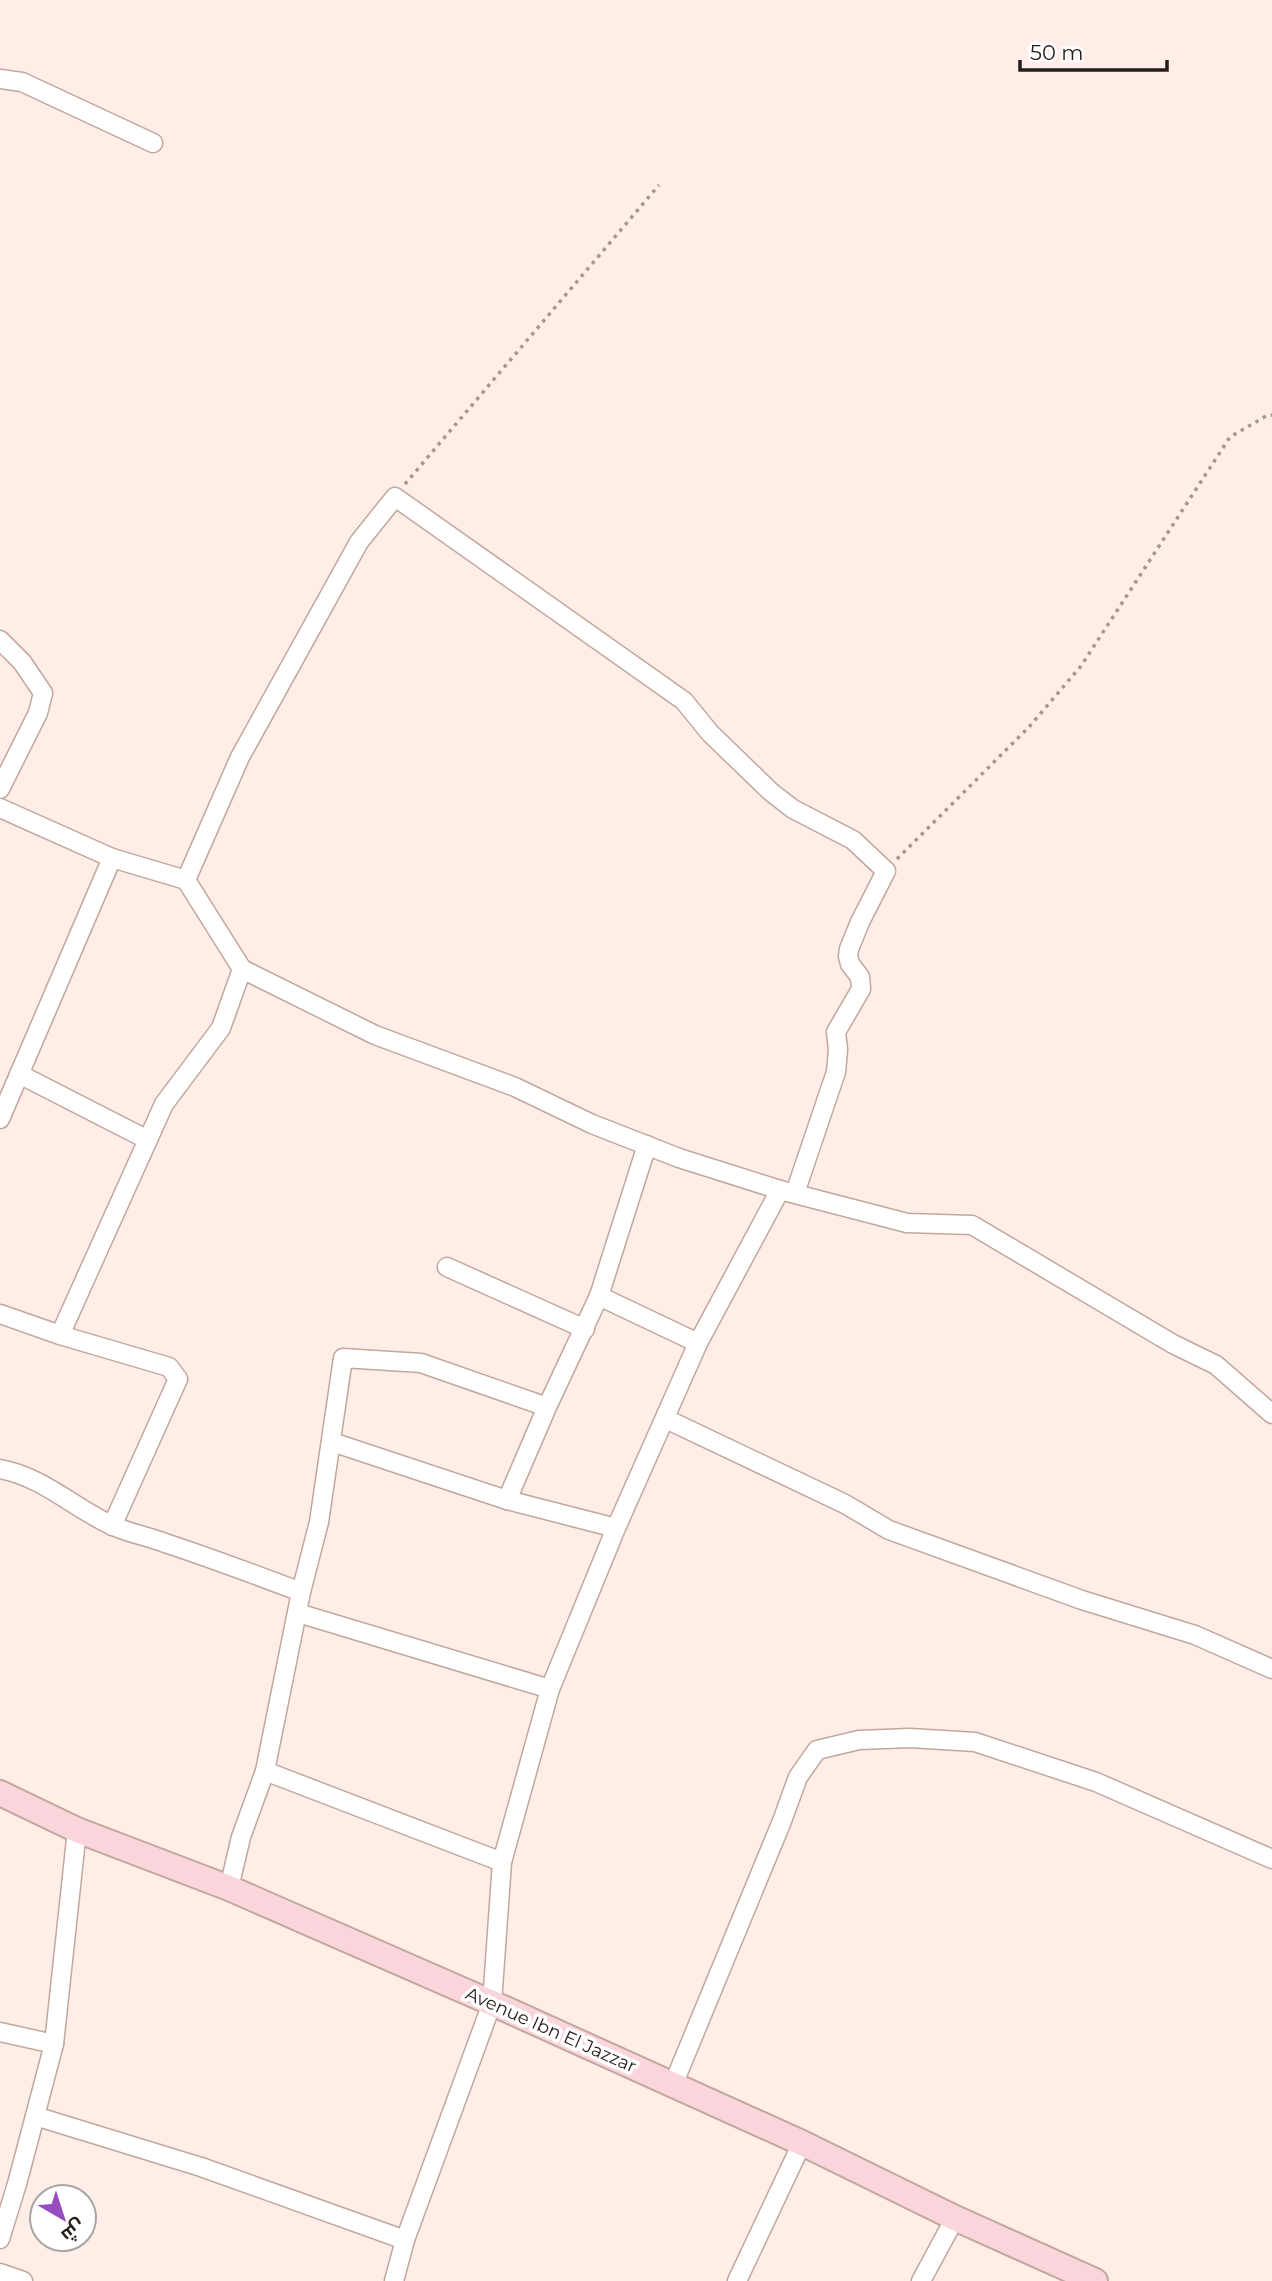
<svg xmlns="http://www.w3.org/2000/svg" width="1272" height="2281" viewBox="0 0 1272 2281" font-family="Montserrat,Cairo,sans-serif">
<rect width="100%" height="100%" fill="#feeee7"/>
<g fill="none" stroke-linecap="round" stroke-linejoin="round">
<g stroke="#c1a79c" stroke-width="21">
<g id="street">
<path d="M0,79L22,82L153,143"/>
<path d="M0,640L22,662L43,693L38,713L0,789"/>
<path d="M0,808L112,858L186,880L242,969L221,1028L164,1104L60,1335"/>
<path d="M186,880L240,757L359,542L395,497L684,701L710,733L771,792L793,809L853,840L886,871L860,922L849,949L848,956L850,964L860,977L861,989L836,1032L838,1050L836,1072L795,1193"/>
<path d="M242,969L375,1035L515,1087L592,1124L679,1158L780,1190L907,1223L972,1225L1173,1344L1216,1365L1272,1414"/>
<path d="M19,1074L148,1140"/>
<path d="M0,1119L112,858"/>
<path d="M447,1267L585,1329"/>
<path d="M599,1296L647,1145"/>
<path d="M0,1314L60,1335L169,1367L178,1379L112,1526"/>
<path d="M666,1419L845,1504L889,1530L1082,1600L1195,1635L1272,1669"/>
<path d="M332,1442L507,1500L616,1528"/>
<path d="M0,1469C41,1476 73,1507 109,1524C127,1533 147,1536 165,1543C211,1558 256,1575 301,1592"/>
<path d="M507,1500L547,1407L599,1296L698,1343"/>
<path d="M298,1613L550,1689"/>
<path d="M265,1771L502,1862"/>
<path d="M229,1888L241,1837L265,1771L301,1592L319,1522L343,1358L421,1363L547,1407"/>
<path d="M0,2032L54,2044"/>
<path d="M673,2085L782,1821L798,1777L817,1750L859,1740L910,1738L975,1742L1096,1782L1272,1859"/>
<path d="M35,2116L201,2167L405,2240"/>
<path d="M0,2239L17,2184L54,2044L77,1830"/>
<path d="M0,2273L23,2281"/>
<path d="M394,2281L405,2240L492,2003L502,1862L550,1689L616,1528L698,1343L780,1190"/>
<path d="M737,2281L802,2143"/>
<path d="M921,2281L955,2218"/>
</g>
</g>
<g stroke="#c1a79c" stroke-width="28">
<path id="secondary" d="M0,1793L77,1830L229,1888L492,2003L802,2143L955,2218L1095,2281"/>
</g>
<g stroke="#a59792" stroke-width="3.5" stroke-dasharray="3.5 5" stroke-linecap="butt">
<path d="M405,484L659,185"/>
<path d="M897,859L1029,727L1081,666L1230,437L1266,416L1272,415"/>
</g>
<use href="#street" stroke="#fff" stroke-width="18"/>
<use href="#secondary" stroke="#fad5db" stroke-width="24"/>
</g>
<g text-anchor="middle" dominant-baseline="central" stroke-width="7" stroke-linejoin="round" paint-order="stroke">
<g font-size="18" fill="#261d19" stroke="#fff">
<text transform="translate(551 2030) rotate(24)">Avenue Ibn El Jazzar</text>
</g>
</g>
<g transform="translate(63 2218) rotate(141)"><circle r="33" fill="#ffffff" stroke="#a8a5a3" stroke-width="2"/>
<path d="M0-5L12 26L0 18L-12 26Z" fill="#964dc0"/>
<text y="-10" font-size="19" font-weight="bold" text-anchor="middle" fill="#261d19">ش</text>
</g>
<path d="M1020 60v10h147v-10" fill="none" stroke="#261d19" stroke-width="3.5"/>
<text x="1030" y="60" font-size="21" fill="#261d19" stroke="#ffffff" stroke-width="5" paint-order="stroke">50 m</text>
</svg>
